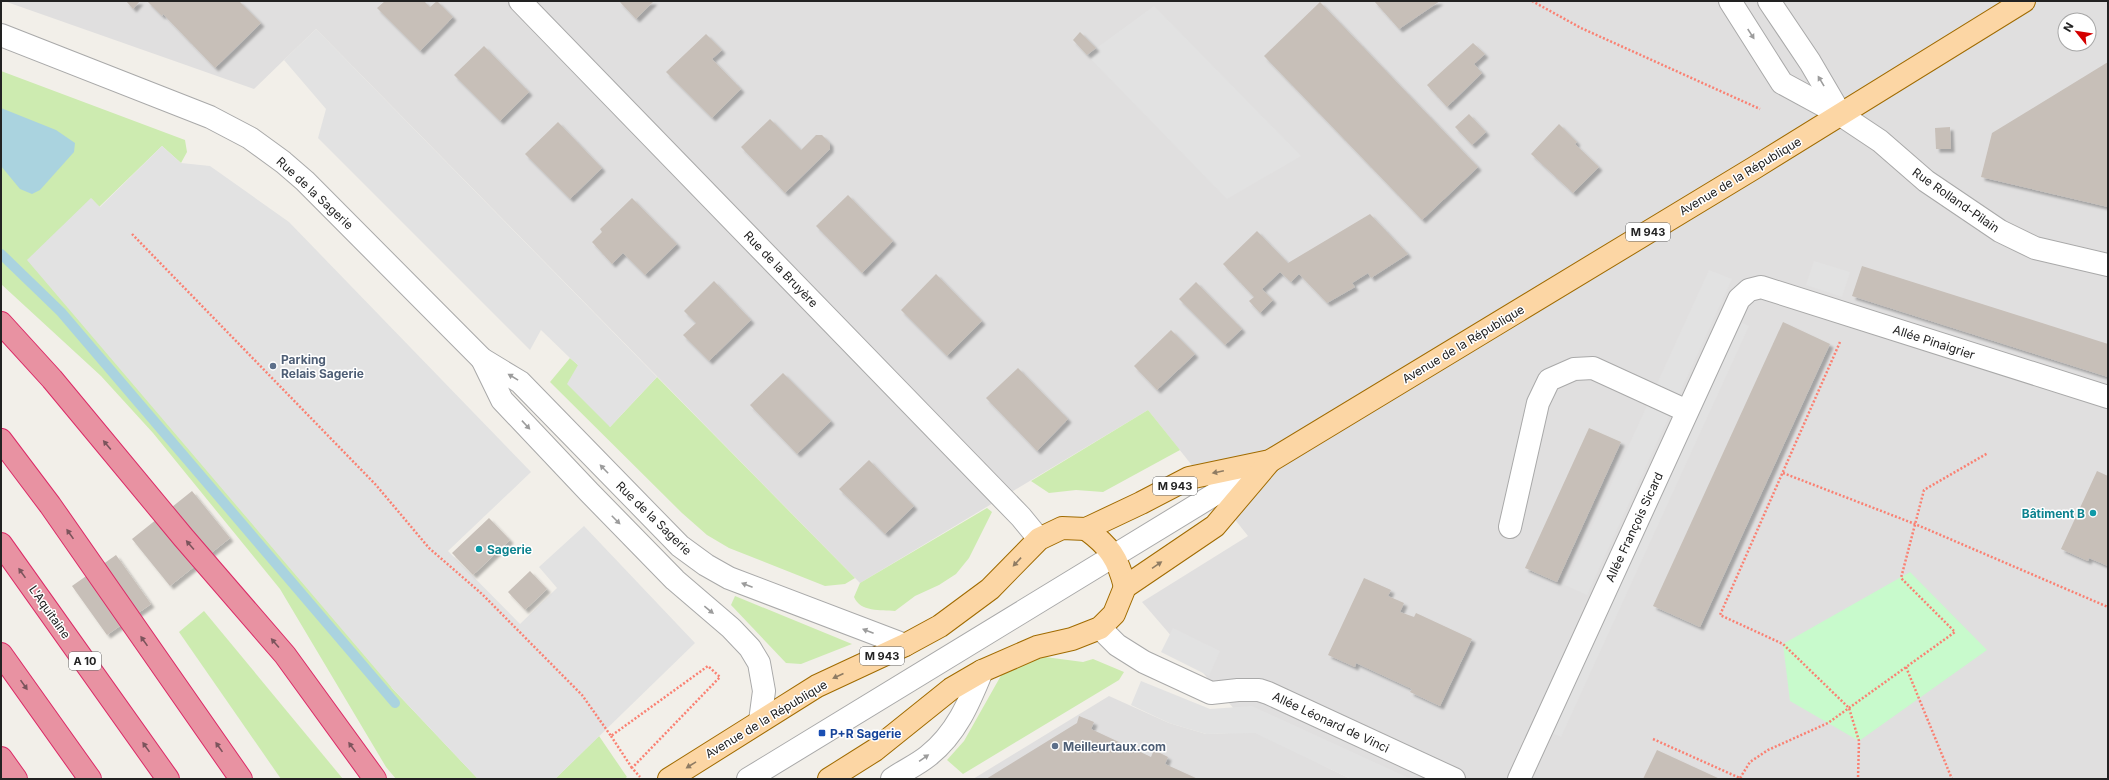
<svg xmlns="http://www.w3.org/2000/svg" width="2109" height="780" viewBox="0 0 2109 780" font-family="Inter,sans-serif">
<defs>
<filter id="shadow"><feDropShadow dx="3.5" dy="3.5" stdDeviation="1" flood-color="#0004"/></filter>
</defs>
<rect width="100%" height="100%" fill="#f2efe9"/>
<path fill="#e0dfdf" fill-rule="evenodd" d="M4,1H2108V779H1353L1316,762L1351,779H973L1109,696L1169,723L1206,734L1254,732L1142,602L1248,536L1148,410L860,583L316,29L254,89ZM2065,20H2089V44H2065Z"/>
<g fill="#cdebb0">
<path d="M1,71L185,140L187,152L181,163L162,146L99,207L91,198L392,688L478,779H396L386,767L280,589L153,433L101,376L1,284Z"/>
<path d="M570,358L578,365L610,427L657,377L855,578L845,584L825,586L729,548L707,535L682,513L550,382Z"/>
<path d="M1148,410L1180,450L1103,492L1076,490L1049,493L1031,481Z"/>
<path d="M987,508L992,512L969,558L956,574L939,585L915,596L895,611C881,610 860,612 854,597L860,583Z"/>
<path d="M735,596L852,644L801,664L786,663L731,605Z"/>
<path d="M204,611L343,779H281L179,632Z"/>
<path d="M1045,657L1083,662L1093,659L1124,672L1119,680L963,774L947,760L964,741L1003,672L1024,659Z"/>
<path d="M599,736L627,777L624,779H555Z"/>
</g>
<path fill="#c8facc" d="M1910,572L1987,650L1859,741L1790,701L1783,644Z"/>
<g fill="#e2e2e2">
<path d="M1154,6L1301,156L1227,199L1087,55Z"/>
<path d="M316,29L657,377L610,427L567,384L578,365L570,358L541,330L530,350L318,138L326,109L284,60Z"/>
<path d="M162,146L181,163L210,166L289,222L531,472L448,551L520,624L557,588L539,567L584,526L695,643L555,779H478L392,688L27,260L91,198L100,207Z"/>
<path d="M1814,261L1850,272L1842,297L1806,285Z"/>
<path d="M1709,270L1732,279L1587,595L1565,585Z"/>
<path d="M1740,322L1749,326L1561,737L1552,733Z"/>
<path d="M1173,628L1220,651L1209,676L1161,652Z"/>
<path d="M1141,681L1210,709L1252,706L1411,779H1351L1255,733L1206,734L1169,723L1131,705Z"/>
</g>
<path fill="#aad3df" d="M1,108L56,130L75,143L74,152L40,190L32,194L20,189L1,166Z"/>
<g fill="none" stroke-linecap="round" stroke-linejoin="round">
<path stroke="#aad3df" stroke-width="10" d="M1,254L61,312L395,703"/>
</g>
<g fill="#c7bfb8" filter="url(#shadow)">
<path d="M126,1H140L133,9Z"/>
<path d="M147,1H239L261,23L215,68L163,14L162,16Z"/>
<path d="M385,1H424L430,7L437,1L453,17L420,51L377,8Z"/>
<path d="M619,1H654L636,19Z"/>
<path d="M1374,1H1440L1399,29Z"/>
<path d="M1320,2L1478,167L1422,220L1264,56Z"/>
<path d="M1080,32L1096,48L1087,55L1073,40Z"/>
<path d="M706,34L722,50L712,59L741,89L712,118L666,72Z"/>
<path d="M1473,43L1485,54L1474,64L1482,73L1447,107L1427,85Z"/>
<path d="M484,46L529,92L500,121L454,75Z"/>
<path d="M2108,62V207L1981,177L1992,133Z"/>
<path d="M1469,114L1486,132L1472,145L1455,127Z"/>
<path d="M770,119L801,150L816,135H822L830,143V149L785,193L741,147Z"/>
<path d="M558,122L602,168L570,199L525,154Z"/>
<path d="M1559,124L1577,142L1575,144L1599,167L1573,193L1531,154Z"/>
<path d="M1950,127L1951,149H1936L1935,128Z"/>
<path d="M848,195L893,241L862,273L816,226Z"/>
<path d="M632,198L677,244L645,275L623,253L612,264L592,242L602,232L600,229Z"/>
<path d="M1370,214L1408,254L1371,278L1368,273L1352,283L1355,287L1327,303L1299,274L1291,282L1280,272L1262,289L1273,300L1260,313L1249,301L1254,297L1223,264L1257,231L1288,263Z"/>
<path d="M1862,266L2108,344V377L1852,296Z"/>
<path d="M936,274L982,321L947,356L901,310Z"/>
<path d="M714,281L751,320L709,361L683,335L696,323L684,311Z"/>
<path d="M1196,282L1242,329L1225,345L1179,299Z"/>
<path d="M1783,322L1830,344L1700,627L1653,606Z"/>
<path d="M1171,330L1195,354L1157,390L1134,366Z"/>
<path d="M1018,368L1068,419L1037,451L986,398Z"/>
<path d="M783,373L831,421L797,454L750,405Z"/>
<path d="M1589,428L1621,442L1557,582L1525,568Z"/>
<path d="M869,460L914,506L885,534L839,489Z"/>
<path d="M2097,471L2108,476V566L2089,558L2088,561L2061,549Z"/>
<path d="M192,491L230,538L170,586L132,539Z"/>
<path d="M489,518L510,540L473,575L452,553Z"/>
<path d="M116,555L151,604L107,635L72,586Z"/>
<path d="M530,571L547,589L525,610L508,592Z"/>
<path d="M1364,578L1391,590L1388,596L1404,603L1400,612L1414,617L1416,613L1472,639L1440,706L1410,692L1412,689L1356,663L1355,667L1328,655Z"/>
<path d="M1079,716L1094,722L1091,729L1151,757L1154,750L1168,757L1165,764L1198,779H986L1077,723Z"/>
<path d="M1657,750L1720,779H1643Z"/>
</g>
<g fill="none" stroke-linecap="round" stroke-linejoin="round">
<g stroke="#a9a9a9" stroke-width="24">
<g id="minor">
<path d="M520,1L1021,517L1039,539"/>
<path d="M1730,1L1782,83L1841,115L1880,141L1926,181L2000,231L2035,248L2108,265"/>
<path d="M1769,1L1810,62L1841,115"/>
<path d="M1,35L210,117L250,138L283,162L305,181L482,359L520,382L680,546L706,565L729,578L905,645"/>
<path d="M482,359L502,400L589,492L675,580L731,628L750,648L759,663L764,691L760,721"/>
<path d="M1510,527L1538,403L1549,380L1574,369L1593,368L1687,411"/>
<path d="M1100,628L1117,645L1144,662L1211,693L1238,690H1259L1268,693L1454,779"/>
<path d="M748,779L1266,463"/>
<path d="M892,779C903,771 917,765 928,756C956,734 969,703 982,671"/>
<path d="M1519,779L1739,299L1749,290L1761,287L2108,397"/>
</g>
</g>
<g stroke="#a06b00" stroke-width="24">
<g id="major">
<path d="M1086,529C1109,546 1118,558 1125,587"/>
<path d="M669,779L817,686L905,645L940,626L990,589L1039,539L1062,528L1086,529L1141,503L1189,478L1270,461L1754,168L2024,1"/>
<path d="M829,779L875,750L951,689L982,671L1037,647L1072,639L1100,628L1114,614L1125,587L1215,526L1270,461"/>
</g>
</g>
<g stroke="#dc2a67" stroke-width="24">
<g id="highway">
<path d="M1,323L52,379L183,537L285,655L375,779"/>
<path d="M1,440L50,505L241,779"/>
<path d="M1,544L168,779"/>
<path d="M1,654L90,779"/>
<path d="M1,758L16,779"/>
</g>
</g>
<g stroke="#fa8072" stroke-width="2.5" stroke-dasharray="2 2" stroke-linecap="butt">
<path d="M1532,1L1581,28L1760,109"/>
<path d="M132,234L376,485L429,548L482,594L582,695L611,736L708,666L720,677L632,768L640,777"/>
<path d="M1840,342L1720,615L1783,644L1849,708L1859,741L1858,779"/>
<path d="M1783,473L1915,524L2108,607"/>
<path d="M1906,667L1952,779"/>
<path d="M611,736L632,768"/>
<path d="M1653,739L1742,779"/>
<path d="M1740,778L1750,762L1768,750L1828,723L1955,632L1901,578L1924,490L1988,453"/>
</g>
<use href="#minor" stroke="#fff" stroke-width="22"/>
<use href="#major" stroke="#fcd6a4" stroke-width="22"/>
<use href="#highway" stroke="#e892a2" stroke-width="22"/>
</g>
<defs><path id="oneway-solid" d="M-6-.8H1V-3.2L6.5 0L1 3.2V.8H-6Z"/></defs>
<g fill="#9c9c9c">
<use href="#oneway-solid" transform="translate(1751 34) rotate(57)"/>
<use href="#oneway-solid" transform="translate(1821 81) rotate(-121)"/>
<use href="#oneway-solid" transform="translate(513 377) rotate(-149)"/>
<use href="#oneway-solid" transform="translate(526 425) rotate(47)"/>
<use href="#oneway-solid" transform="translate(604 469) rotate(-134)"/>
<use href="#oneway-solid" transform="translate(616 520) rotate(45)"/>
<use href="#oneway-solid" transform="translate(747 585) rotate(-159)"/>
<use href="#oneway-solid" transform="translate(709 610) rotate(39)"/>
<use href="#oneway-solid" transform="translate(868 631) rotate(-159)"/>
<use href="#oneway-solid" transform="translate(924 758) rotate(-35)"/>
</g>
<g fill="#7b545c">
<use href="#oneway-solid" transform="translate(107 445) rotate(-130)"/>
<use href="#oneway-solid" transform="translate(70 534) rotate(-125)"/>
<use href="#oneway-solid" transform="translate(190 545) rotate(-131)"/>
<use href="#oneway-solid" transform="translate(22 573) rotate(-125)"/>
<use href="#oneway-solid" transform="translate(144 641) rotate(-125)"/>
<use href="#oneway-solid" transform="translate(275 643) rotate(-131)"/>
<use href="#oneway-solid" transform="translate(24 685) rotate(55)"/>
<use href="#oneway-solid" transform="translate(146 747) rotate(-125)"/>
<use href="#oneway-solid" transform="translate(219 747) rotate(-125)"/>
<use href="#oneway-solid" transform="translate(352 747) rotate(-126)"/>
</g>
<g fill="#8f7c63">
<use href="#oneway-solid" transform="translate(1218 472) rotate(168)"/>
<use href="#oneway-solid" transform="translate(1017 562) rotate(133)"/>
<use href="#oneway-solid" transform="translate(1157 565) rotate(-34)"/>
<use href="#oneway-solid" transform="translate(838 676) rotate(156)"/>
<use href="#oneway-solid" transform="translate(691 765) rotate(148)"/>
</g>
<g fill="#5c6f8a" stroke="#fff" stroke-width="1.5">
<circle cx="273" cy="366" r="4"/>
<circle cx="1055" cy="746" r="4"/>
</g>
<g fill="#0f9aa8" stroke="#fff" stroke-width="1.5">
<circle cx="2093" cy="513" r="4"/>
<circle cx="479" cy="549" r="4"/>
</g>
<rect fill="#1a4fb4" stroke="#fff" stroke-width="1.5" x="818" y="729" width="8" height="8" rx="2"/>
<g text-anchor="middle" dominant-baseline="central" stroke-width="3" stroke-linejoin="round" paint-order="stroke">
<g fill="#fff" stroke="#646464" stroke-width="1">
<rect x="1626" y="223" width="44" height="18" rx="3"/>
<rect x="1153" y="477" width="44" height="18" rx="3"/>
<rect x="860" y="647" width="44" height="18" rx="3"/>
<rect x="69" y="652" width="32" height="18" rx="3"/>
</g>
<g font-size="11" font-weight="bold" fill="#222">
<text x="1648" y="232">M 943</text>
<text x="1175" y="486">M 943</text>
<text x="882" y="656">M 943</text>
<text x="85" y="661">A 10</text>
</g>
<g font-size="12" fill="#222" stroke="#fff">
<text transform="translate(1740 176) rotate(-31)">Avenue de la République</text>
<text transform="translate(315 193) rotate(43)">Rue de la Sagerie</text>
<text transform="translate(1956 200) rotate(35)">Rue Rolland-Pilain</text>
<text transform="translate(781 269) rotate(46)">Rue de la Bruyère</text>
<text transform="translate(1934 342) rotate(18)">Allée Pinaigrier</text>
<text transform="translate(1463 344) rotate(-31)">Avenue de la République</text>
<text transform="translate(654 518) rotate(44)">Rue de la Sagerie</text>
<text transform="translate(1634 527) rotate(-65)">Allée François Sicard</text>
<text transform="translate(50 612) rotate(55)">L'Aquitaine</text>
<text transform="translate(766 719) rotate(-31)">Avenue de la République</text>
<text transform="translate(1331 722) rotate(25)">Allée Léonard de Vinci</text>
</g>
<g font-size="12" font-weight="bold" fill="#4e5e75" stroke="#fff" text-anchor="start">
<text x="281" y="359">Parking<tspan x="281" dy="14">Relais Sagerie</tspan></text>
<text x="1063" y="746">Meilleurtaux.com</text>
</g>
<g font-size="12" font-weight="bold" fill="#0d838f" stroke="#fff" text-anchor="end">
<text x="2085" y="513">Bâtiment B</text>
<text x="487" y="549" text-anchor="start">Sagerie</text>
</g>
<g font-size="12" font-weight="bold" fill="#164399" stroke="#fff" text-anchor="start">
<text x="830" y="733">P+R Sagerie</text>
</g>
</g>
<rect width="2109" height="780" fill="none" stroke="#222222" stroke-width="4"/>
<g transform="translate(2077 32) rotate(300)"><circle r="19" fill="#ffffff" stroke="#a7a7a7"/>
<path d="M0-3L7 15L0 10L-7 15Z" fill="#d40000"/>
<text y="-6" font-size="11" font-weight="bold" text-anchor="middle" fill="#222222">N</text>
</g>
</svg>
